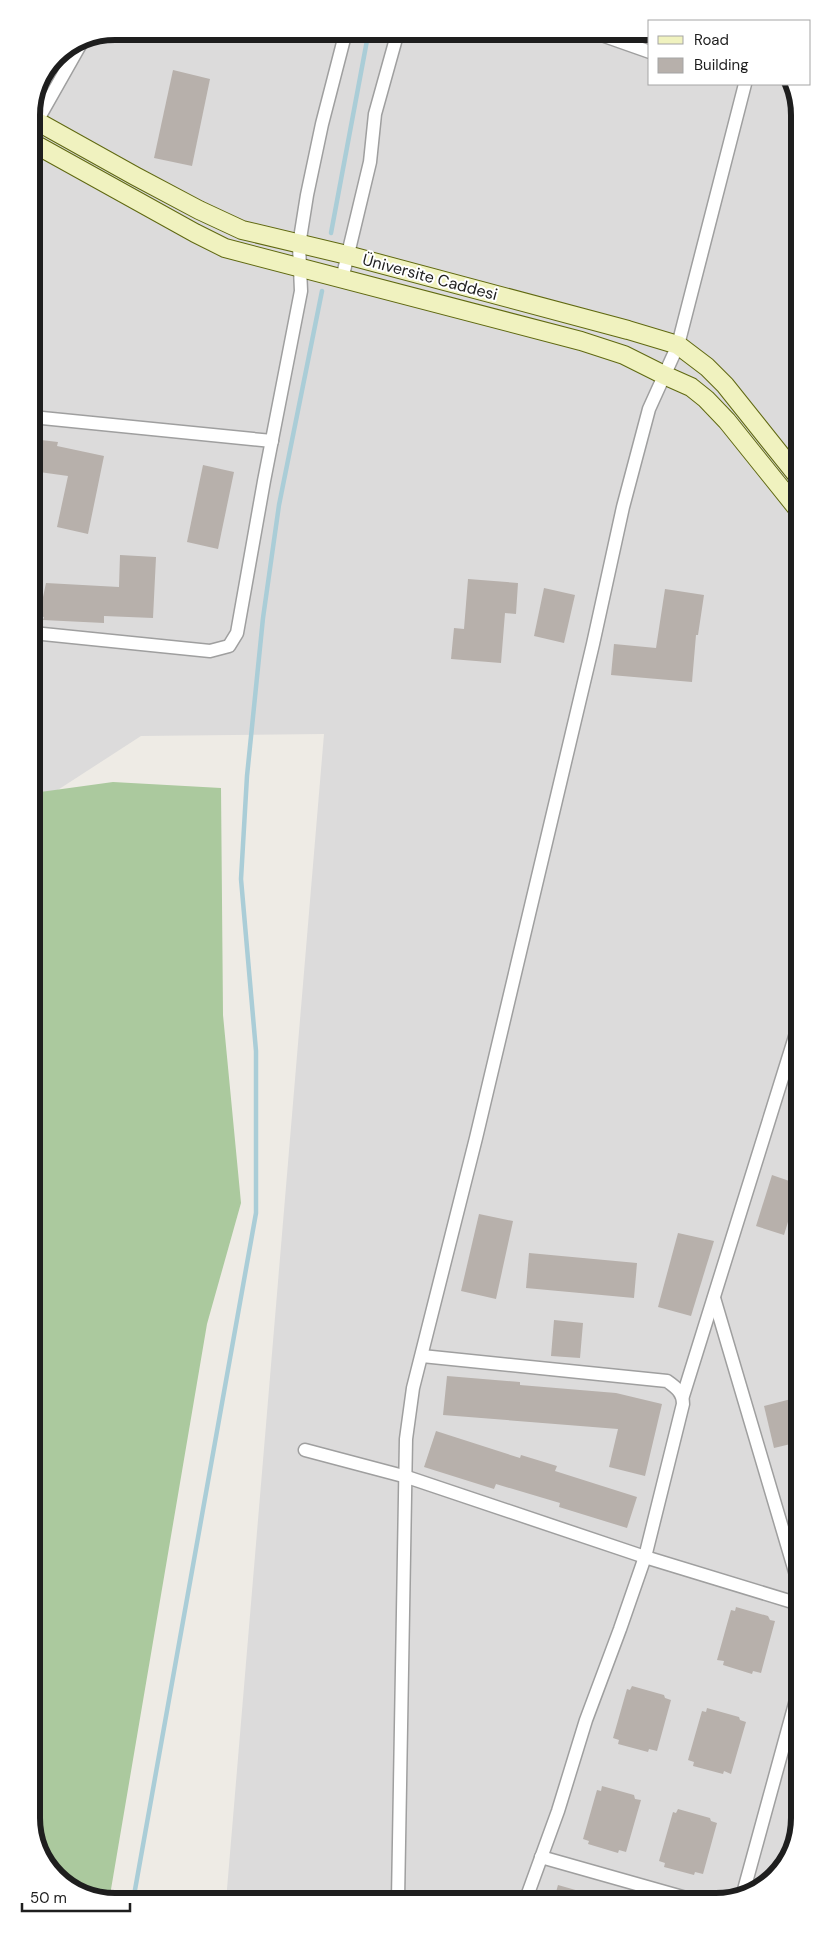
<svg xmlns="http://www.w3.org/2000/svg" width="831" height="1933" viewBox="0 0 831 1933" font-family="'DM Sans',sans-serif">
<rect width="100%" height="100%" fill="#eeebe5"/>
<path fill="#dcdbdb" d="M650,32V84H792L795,88L800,1818L783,1869L743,1897L226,1901L324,734L141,736L33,806L31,110L56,56L83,38Z"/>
<path fill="#abc99e" d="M113,782L221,788L223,1015L241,1203L207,1324L109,1901L64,1884L36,1845L33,793Z"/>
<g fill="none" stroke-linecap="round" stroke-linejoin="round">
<g stroke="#aacdd7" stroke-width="4.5">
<path d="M331,233L368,35"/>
<path d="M133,1901L256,1213V1051L241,879L247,776L263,618L279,505L322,291"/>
</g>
</g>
<g fill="#b7b0ab">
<path d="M173,70L210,79L192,166L154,158Z"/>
<path d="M32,439L58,442L57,446L104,456L88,534L57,527L68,476L32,471Z"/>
<path d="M203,465L234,472L218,549L187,542Z"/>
<path d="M120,555L156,557L153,618L104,616V623L43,620L44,617L39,616L46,583L119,587Z"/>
<path d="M468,579L518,583L516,614L505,613L501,663L451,659L454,628L464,629Z"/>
<path d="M544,588L575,595L564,643L534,636Z"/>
<path d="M665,589L704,595L698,635H696L692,682L611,675L614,644L656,648Z"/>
<path d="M772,1175L798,1184V1189L784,1235L756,1226Z"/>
<path d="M479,1214L513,1221L496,1299L461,1291Z"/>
<path d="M678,1233L714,1241L691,1316L658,1307Z"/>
<path d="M529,1253L637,1263L634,1298L526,1288Z"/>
<path d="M554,1320L583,1323L580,1358L551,1356Z"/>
<path d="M447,1376L520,1382V1385L616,1393L662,1404L645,1476L609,1467L618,1429L443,1415Z"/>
<path d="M799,1397V1442L774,1448L764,1406Z"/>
<path d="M436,1431L520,1458L521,1455L557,1466L555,1471L637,1497L627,1528L559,1507L560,1503L496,1484L494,1489L424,1467Z"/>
<path d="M736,1607L768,1616L770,1620L775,1621L761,1673L753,1671L752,1674L723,1665L724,1661L717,1660L731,1610L735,1611Z"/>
<path d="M632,1686L664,1695L665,1698L671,1700L657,1751L649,1749L648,1752L618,1744L619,1740L613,1738L627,1689L630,1690Z"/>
<path d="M707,1708L739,1717L740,1720L746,1722L731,1774L724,1771L723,1774L693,1766L694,1762L688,1760L702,1711L706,1712Z"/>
<path d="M602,1786L634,1795L635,1799L641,1800L626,1852L619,1850L618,1853L588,1844L589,1841L583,1839L597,1790L601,1791Z"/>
<path d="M678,1809L710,1818L711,1821L717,1823L703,1874L695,1872L694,1875L664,1867L665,1863L659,1861L673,1812L676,1813Z"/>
<path d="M558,1885L593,1895V1898L554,1899Z"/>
</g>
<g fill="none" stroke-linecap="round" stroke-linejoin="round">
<g stroke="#9f9f9f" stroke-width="15">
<g id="street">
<path d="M596,33L650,52"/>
<path d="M37,121L84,38"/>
<path d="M342,279L370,162L375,114L397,35"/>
<path d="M32,417L272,441"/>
<path d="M33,633L210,651L229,646L237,633L264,481L301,291L299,245L307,195L322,124L345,35"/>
<path d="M714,1298L799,1585"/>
<path d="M422,1356L667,1381C677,1388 683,1393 683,1404L645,1557L620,1629L586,1720L558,1811L526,1899"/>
<path d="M683,1396L798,1027"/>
<path d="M305,1450L407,1477L645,1557L799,1604"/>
<path d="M541,1857L686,1898"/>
<path d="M742,1897L799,1689"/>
<path d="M398,1900L406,1439L413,1388L476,1138L593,644L623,507L649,409L678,345L745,84"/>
</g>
</g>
<g stroke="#606911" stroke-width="20">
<g id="secondary">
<path d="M31,118L135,176L199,210L242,230L347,255L628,330L678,345L707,367L725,385L796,474"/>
<path d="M31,142L195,233L225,248L581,341L624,355L664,375L691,387L706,399L727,421L796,507"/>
</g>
</g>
<use href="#street" stroke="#fff" stroke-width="12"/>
<use href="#secondary" stroke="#f0f2bf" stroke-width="18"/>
</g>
<g text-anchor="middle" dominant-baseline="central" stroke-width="4" stroke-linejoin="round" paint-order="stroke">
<g font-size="16" fill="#1e1e1e" stroke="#fff">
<text transform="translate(430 277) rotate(15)">Üniversite Caddesi</text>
</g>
</g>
<path d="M0 0H831V1933H0ZM115 40H716A75 75 0 0 1 791 115V1818A75 75 0 0 1 716 1893H115A75 75 0 0 1 40 1818V115A75 75 0 0 1 115 40Z" fill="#fff" fill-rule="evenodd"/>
<path fill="none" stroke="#1e1e1e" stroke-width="6" d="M115 40H716A75 75 0 0 1 791 115V1818A75 75 0 0 1 716 1893H115A75 75 0 0 1 40 1818V115A75 75 0 0 1 115 40Z"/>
<rect x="648" y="20" width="162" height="65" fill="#ffffff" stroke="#a5a5a5"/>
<rect x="658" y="36" width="25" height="8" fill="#f0f2bf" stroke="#a5a5a5"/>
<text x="694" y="45" font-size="15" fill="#1e1e1e">Road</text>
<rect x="658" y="58" width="25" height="15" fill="#b7b0ab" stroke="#a5a5a5"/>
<text x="694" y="70" font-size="15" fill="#1e1e1e">Building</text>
<path d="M22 1903v8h108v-8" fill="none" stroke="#1e1e1e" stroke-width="2.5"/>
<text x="30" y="1903" font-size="15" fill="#1e1e1e" stroke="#ffffff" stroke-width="4" paint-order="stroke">50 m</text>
</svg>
